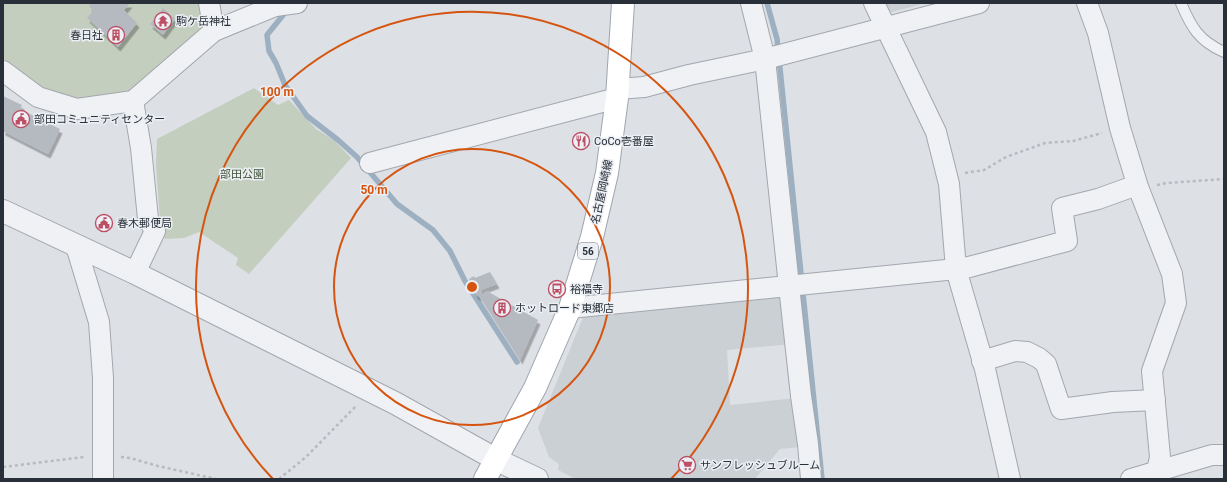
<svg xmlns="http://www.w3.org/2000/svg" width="1227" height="482" viewBox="0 0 1227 482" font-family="Roboto,'Noto Sans JP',sans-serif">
<defs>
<filter id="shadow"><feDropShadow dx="2.5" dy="4.5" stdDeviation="0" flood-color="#0004"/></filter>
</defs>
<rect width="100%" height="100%" fill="#dde0e5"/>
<g fill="#cbd0d5">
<path d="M883,3H926L892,12L887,11Z"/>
<path d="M785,290L792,344L727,350L730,405L796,398L800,447L780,449L755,479H576L558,470L559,464L549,457L538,428L586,310Z"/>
</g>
<g fill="#c3cebf">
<path d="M3,3H201L204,28L134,90L113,99L81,102L37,86L3,58Z"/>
<path d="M254,88L278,105L289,100L316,129L335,141L351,158L249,274L236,265L238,258L199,232L184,238L165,239L160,220L156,165L157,139Z"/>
</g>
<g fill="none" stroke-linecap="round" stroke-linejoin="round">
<g stroke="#9cb0c1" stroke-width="5.5">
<path d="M767,3L777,39L822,479"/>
<path d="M288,9L267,35L269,51L276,63L285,85L307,116L338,140L357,157L397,204L433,230L450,251L465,281L517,362"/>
</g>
</g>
<g fill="#b5bac1" filter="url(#shadow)">
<path d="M91,3H130L124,10L137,23L118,47L87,18L93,11L92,9L89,6Z"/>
<path d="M163,8L175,19L163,35L150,24Z"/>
<path d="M3,96L22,105L20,109L60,129L48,154L3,131Z"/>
<path d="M490,272L497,284L481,290L482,295L487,291L538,320L520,360L480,297L476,295L469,279L474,276L475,278Z"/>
</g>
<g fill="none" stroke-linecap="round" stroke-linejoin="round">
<g stroke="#a3a7ae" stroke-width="12">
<path id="service" d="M1181,3C1191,27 1199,41 1224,52"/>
</g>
<g stroke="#a3a7ae" stroke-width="22">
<g id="minor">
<path d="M209,3L214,31"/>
<path d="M751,3L765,59L789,286L801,396L808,444L811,479"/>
<path d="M874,3L936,132L949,184L956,269L985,369L1010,479"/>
<path d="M1087,3L1098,33L1120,128L1138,187L1172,274L1176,303L1152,371L1160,457L1157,471L1158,479"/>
<path d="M275,6L297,3"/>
<path d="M3,71L38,97L77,109L133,101L214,31L275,6L277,3"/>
<path d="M618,89L644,87L689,75L765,59L979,3"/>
<path d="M133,101L141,148L148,219L155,231L135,273"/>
<path d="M370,163L617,98"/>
<path d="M76,246L99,322L103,378V479"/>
<path d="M570,308L956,269L969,267L1067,241L1062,208L1098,199L1137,185"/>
<path d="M982,361L1015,351L1027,352L1039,358L1046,364L1061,409L1113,402L1155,400"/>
<path d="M1131,479L1212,455H1224"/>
</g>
</g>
<g stroke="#a3a7ae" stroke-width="24">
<path id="tertiary" d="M3,211L135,273L395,403L497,460L537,479"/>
</g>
<g stroke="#9ea5af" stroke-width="24">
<path id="primary" d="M485,479L535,388L570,308L592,237L607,173L617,98L623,3"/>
</g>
<g stroke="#b7bbc0" stroke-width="2.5" stroke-dasharray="3 3" stroke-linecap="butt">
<path d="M965,173L984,170L1006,157L1045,143L1073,141L1102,133"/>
<path d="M1157,185L1167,183L1224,179"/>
<path d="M121,457L130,458L158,466L216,479"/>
<path d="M3,467L84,457"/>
<path d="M279,479L306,457L356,406"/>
</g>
<use href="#service" stroke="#eff1f4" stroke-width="10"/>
<use href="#minor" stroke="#eff1f4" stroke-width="20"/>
<use href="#tertiary" stroke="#eff1f4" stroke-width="22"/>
<use href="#primary" stroke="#fff" stroke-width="22"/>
</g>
<g fill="none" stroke="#d55510" stroke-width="2">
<circle cx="472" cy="287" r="138"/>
<path d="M273 479A276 276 0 1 1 671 479"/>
</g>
<defs>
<g id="temple-ring" transform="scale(0.9)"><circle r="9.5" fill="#eceff3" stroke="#bd4f65" stroke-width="1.5"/><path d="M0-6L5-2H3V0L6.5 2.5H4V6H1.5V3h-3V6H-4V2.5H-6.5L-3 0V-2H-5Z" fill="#bd4f65"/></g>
<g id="building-ring" transform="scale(0.9)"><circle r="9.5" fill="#eceff3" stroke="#bd4f65" stroke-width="1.5"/><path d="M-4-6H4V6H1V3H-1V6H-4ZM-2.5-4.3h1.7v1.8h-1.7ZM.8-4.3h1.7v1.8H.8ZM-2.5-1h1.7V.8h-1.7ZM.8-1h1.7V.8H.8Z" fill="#bd4f65"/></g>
<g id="civic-ring" transform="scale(0.9)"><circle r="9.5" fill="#eceff3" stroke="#bd4f65" stroke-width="1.5"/><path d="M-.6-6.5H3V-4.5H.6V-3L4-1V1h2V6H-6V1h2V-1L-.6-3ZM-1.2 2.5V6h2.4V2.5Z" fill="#bd4f65"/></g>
<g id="restaurant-ring" transform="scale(0.9)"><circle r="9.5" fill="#eceff3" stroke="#bd4f65" stroke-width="1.5"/><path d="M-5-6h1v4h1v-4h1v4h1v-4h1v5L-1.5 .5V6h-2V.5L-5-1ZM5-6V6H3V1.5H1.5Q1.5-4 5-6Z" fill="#bd4f65"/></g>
<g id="bus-ring" transform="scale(0.9)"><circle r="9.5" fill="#eceff3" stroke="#bd4f65" stroke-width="1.5"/><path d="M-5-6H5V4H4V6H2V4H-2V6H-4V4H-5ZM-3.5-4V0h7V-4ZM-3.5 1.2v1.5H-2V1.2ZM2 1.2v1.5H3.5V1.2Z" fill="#bd4f65"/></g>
<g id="supermarket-ring" transform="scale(0.9)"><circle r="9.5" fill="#eceff3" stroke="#bd4f65" stroke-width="1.5"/><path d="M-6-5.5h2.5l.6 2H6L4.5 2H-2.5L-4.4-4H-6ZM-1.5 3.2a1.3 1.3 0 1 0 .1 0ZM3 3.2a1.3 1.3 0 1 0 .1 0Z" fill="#bd4f65"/></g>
</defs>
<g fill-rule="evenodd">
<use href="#temple-ring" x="163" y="21"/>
<use href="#building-ring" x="116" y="35"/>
<use href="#civic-ring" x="21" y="119"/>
<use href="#restaurant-ring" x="581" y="141"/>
<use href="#civic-ring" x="104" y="223"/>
<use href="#bus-ring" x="557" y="289"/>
<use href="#building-ring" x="502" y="308"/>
<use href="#supermarket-ring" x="687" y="465"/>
</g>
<g text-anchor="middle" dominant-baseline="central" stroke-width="3" stroke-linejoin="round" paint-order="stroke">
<rect fill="#eceff3" stroke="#636971" stroke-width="1" x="578" y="243" width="20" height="16" rx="3"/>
<g font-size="10" font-weight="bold" fill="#282f39">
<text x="588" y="251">56</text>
</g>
<g font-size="11" fill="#282f39" stroke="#eceff3" text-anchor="start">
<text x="176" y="21">駒ケ岳神社</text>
<text x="103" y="35" text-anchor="end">春日社</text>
<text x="34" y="119">部田コミュニティセンター</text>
<text x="594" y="141">CoCo壱番屋</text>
<text x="117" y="223">春木郵便局</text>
<text x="570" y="289">裕福寺</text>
<text x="515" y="308">ホットロード東郷店</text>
<text x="700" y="465">サンフレッシュブルーム</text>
</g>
<g font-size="11" fill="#3e5337" stroke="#eceff3">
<text x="242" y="174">部田公園</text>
</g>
<g font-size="11" fill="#282f39" stroke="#eceff3">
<text transform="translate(602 192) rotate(-78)">名古屋岡崎線</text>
</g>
</g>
<circle cx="472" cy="287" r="6" fill="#d55510" stroke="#eceff3" stroke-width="2"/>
<g font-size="12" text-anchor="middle" font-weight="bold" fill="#d55510" stroke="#eceff3" stroke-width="3" stroke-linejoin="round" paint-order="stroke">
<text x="277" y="96">100 m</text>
<text x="374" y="194">50 m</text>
</g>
<rect width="1227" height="482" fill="none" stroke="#282f39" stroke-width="8"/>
</svg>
